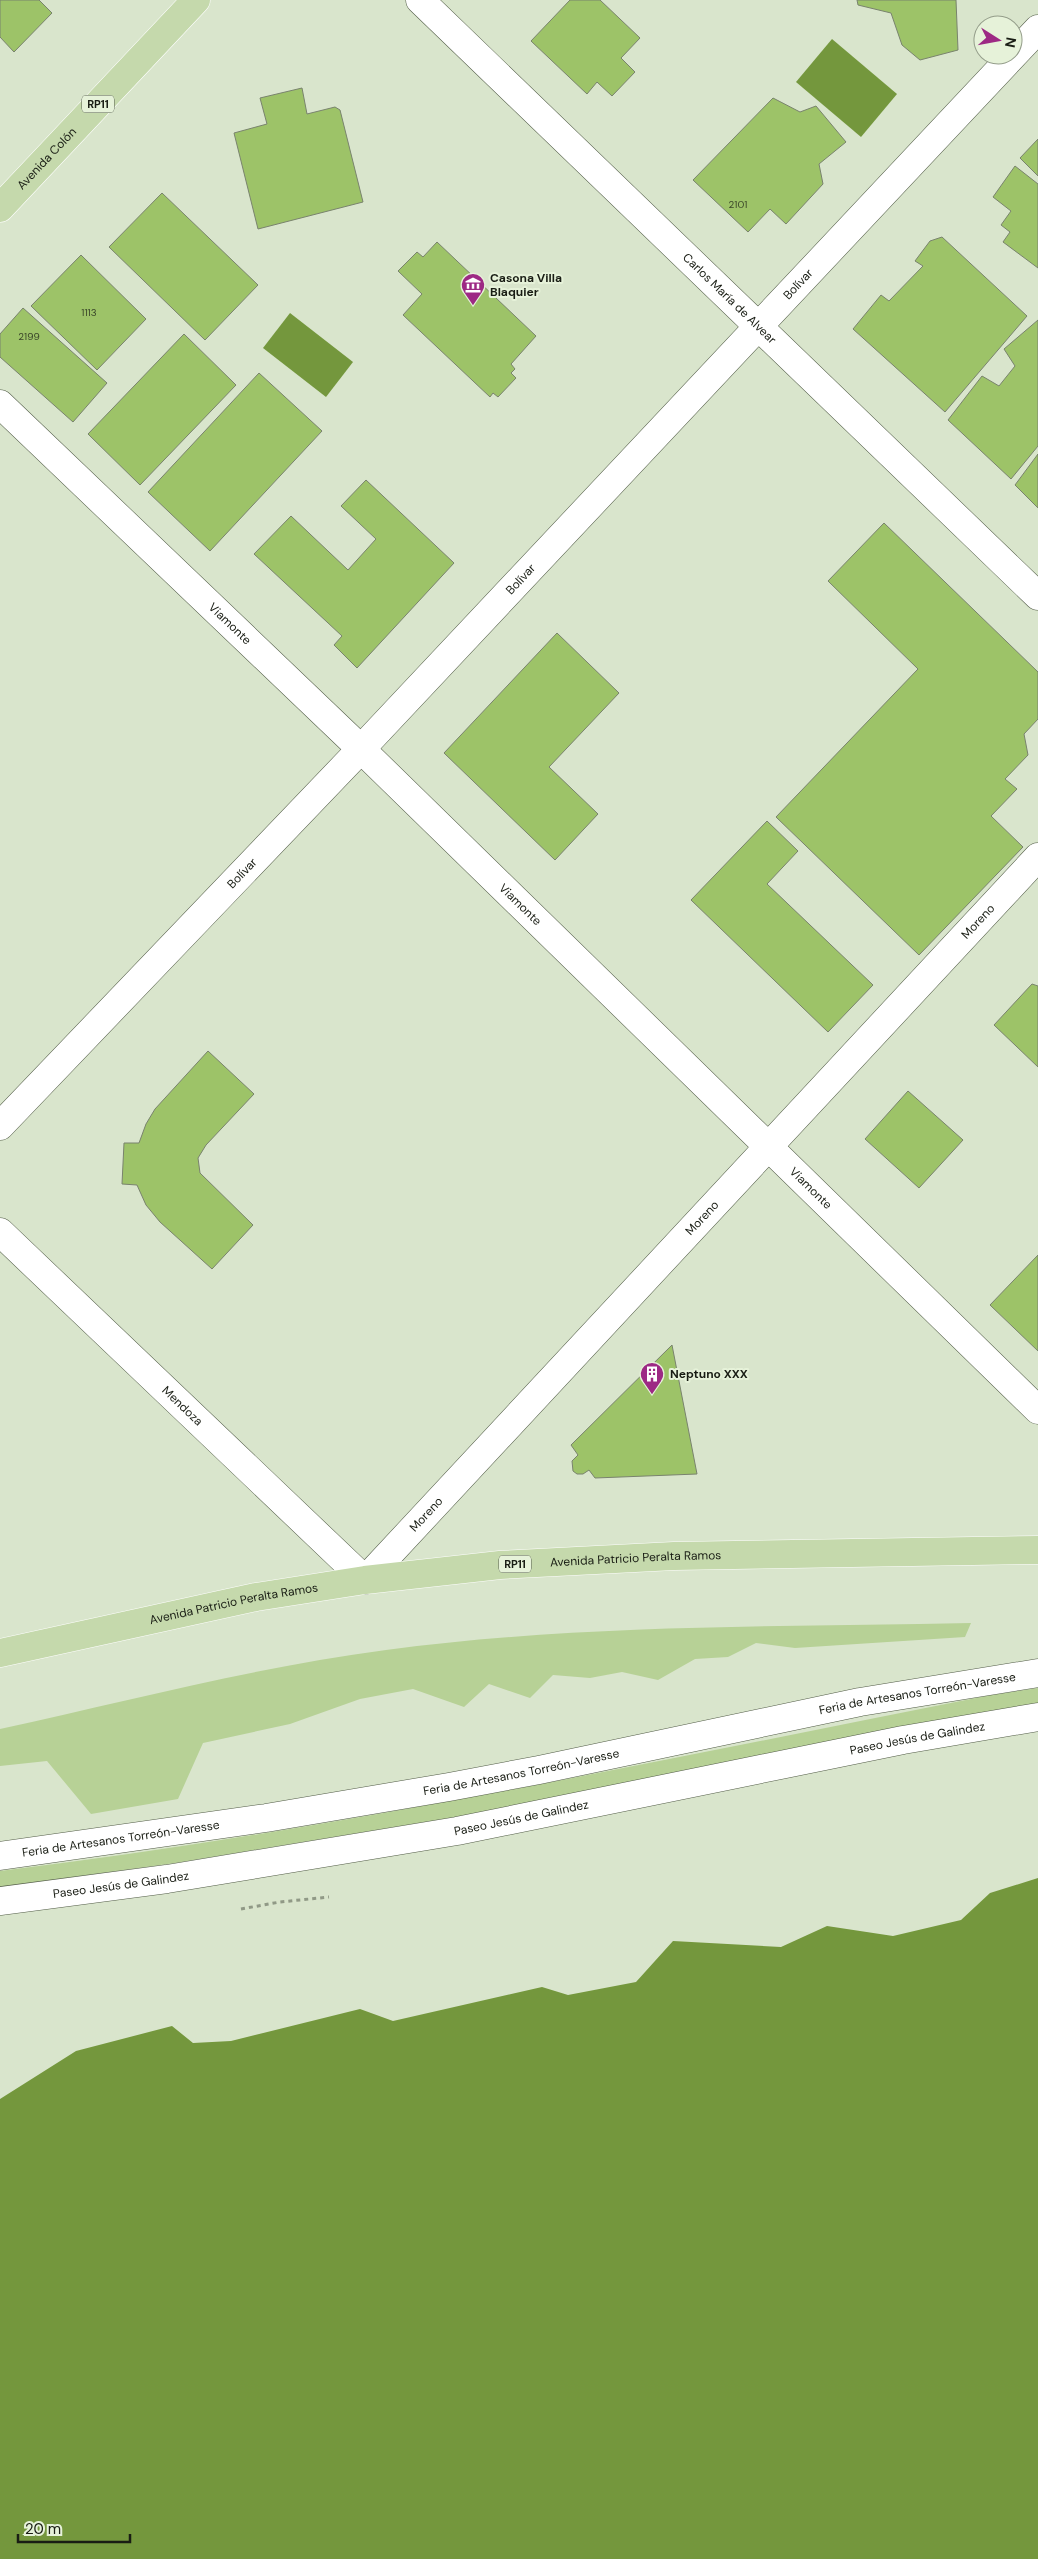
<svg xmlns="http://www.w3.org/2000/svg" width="1038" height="2559" viewBox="0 0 1038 2559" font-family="'DM Sans',sans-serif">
<rect width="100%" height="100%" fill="#d9e5cc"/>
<g fill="#b7d196">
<path d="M971,1623L965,1637L795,1648L756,1643L728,1657L695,1659L658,1680L622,1672L590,1678L553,1675L530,1698L489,1684L464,1707L413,1689L360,1699L290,1724L203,1743L178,1799L91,1814L47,1761L0,1766V1729C128,1701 256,1667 386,1650C580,1624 777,1627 971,1623Z"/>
<path d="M1038,1688V1704L990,1711L456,1817L175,1863L0,1887V1871C333,1831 661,1760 991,1695Z"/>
</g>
<g fill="#74973d">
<path d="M832,39L897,94L861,137L796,82Z"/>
<path d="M290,313L353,362L326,397L263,348Z"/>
<path d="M1038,1878V2559H0V2099L76,2051L172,2026L193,2043L231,2041L360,2009L393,2021L542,1987L568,1995L636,1982L673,1941L781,1947L827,1926L893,1936L961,1920L990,1893Z"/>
</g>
<g fill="#9dc368" stroke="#79836d">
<path d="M0,0H39L52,13L14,52L0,37Z"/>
<path d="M570,0H600L640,38L621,58L635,72L612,96L597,82L587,94L531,41Z"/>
<path d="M857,0H956L958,50L920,60L902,45L891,13L858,5Z"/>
<path d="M302,88L307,114L335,107L340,110L363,202L258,229L234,133L267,124L260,98Z"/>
<path d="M773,98L800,112L816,106L846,142L819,164L823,184L786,224L770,209L748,232L693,180Z"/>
<path d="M1038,139V176L1020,158Z"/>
<path d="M1015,166L1038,184V268L1003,242L1010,232L1001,225L1011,211L993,197Z"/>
<path d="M162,193L258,285L205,340L109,247Z"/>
<path d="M942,237L1027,316L945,412L853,329L881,295L889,301L923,266L915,261L930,241Z"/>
<path d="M437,242L536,336L511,364L515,369L511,373L516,378L498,397L493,393L490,397L403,315L422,294L398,271L417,252L423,257Z"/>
<path d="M81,255L146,319L97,370L31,306Z"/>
<path d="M23,308L107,383L73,422L0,357V334Z"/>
<path d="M1038,320V446L1011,479L948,420L982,376L999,386L1015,366L1004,349Z"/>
<path d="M184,334L236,385L140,485L88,434Z"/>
<path d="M259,373L322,431L210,551L148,492Z"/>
<path d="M1038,454V508L1015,485Z"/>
<path d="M366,480L454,563L357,668L334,645L342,636L254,554L291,516L348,570L376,539L341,506Z"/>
<path d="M884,523L1038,672V719L1024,734L1028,755L1005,779L1017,789L991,816L1023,847L919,955L776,817L918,669L828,581Z"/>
<path d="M557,633L619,693L549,767L598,814L555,860L444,753Z"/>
<path d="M767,821L798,851L767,884L873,985L828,1032L691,900Z"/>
<path d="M1032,984L1038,986V1067L994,1025Z"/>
<path d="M208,1051L254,1094L206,1145L198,1158L200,1173L253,1225L212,1269L160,1222L146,1205L137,1185L122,1184L124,1143H139L146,1124L155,1109Z"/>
<path d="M908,1091L963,1140L919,1188L865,1139Z"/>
<path d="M1038,1255V1351L990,1305Z"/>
<path d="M672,1345L697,1474L595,1478L589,1470L583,1474H577L573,1471L572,1461L578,1455L571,1445Z"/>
</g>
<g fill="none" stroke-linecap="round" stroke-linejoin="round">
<g stroke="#525c47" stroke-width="29">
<g id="minor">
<path id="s1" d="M420,0L1038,596"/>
<path id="s2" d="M0,404L361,749L1038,1410"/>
<path id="s3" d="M0,1126L361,749L1038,29"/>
<path id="s4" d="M0,1232L365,1580L1038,857"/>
<path id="s5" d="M0,1856L266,1818L449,1787L539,1770L860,1702L1038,1673"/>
<path id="s6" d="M0,1901L167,1879L457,1831L903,1740L1038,1717"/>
</g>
</g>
<g stroke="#fff" stroke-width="29">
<g id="major">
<path id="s7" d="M0,208L196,0"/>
<path id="s8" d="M0,1653L256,1597L365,1580L500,1565L674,1556L1038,1550"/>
</g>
</g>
<path stroke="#909986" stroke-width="3" stroke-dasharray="4 4" stroke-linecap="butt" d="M241,1909L280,1902L329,1897"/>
<use href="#minor" stroke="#fff" stroke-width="28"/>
<use href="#major" stroke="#c5d9ac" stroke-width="28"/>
</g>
<defs>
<g id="museum-pin" transform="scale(1.25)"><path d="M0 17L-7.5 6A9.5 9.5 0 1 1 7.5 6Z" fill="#9d2984" stroke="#e6f2d9"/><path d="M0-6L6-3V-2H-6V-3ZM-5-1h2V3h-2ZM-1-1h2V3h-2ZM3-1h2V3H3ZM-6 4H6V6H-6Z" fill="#fff"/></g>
<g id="building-pin" transform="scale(1.25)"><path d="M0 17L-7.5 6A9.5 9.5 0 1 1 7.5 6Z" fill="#9d2984" stroke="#e6f2d9"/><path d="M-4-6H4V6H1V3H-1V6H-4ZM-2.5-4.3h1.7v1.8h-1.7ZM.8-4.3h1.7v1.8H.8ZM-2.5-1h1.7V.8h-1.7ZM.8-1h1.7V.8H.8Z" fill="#fff"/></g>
</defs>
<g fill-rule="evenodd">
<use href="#museum-pin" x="473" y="285"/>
<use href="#building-pin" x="652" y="1374"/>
</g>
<g text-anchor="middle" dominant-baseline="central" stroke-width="4" stroke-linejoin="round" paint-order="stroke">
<g font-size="10" fill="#3a4629">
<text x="738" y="204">2101</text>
<text x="89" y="312">1113</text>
<text x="29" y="336">2199</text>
</g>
<g fill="#e6f2d9" stroke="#565d4f" stroke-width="1">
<rect x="82" y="95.5" width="32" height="17" rx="4"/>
<rect x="499" y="1555.5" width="32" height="17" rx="4"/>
</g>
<g font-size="11" font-weight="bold" fill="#191d14">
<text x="98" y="104">RP11</text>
<text x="515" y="1564">RP11</text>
</g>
<g font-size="12" fill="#191d14" stroke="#e6f2d9">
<text stroke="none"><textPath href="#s7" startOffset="68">Avenida Colón</textPath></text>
<text stroke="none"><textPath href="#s3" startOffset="1160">Bolívar</textPath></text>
<text stroke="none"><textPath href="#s1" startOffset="430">Carlos María de Alvear</textPath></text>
<text stroke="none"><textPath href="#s3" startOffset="755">Bolívar</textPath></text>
<text stroke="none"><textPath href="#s2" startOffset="318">Viamonte</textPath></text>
<text stroke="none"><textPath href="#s3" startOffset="350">Bolívar</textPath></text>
<text stroke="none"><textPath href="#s2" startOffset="722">Viamonte</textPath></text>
<text stroke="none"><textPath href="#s4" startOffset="1404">Moreno</textPath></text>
<text stroke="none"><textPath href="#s2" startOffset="1128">Viamonte</textPath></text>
<text stroke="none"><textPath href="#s4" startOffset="999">Moreno</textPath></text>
<text stroke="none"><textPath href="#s4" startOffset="252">Mendoza</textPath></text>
<text stroke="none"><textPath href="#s4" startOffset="594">Moreno</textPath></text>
<text stroke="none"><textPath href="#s8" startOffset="644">Avenida Patricio Peralta Ramos</textPath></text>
<text stroke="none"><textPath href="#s8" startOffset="239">Avenida Patricio Peralta Ramos</textPath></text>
<text stroke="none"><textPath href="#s5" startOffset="932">Feria de Artesanos Torreón-Varesse</textPath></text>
<text stroke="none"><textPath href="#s6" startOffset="932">Paseo Jesús de Galindez</textPath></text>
<text stroke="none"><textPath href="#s5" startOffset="528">Feria de Artesanos Torreón-Varesse</textPath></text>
<text stroke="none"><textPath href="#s6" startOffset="528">Paseo Jesús de Galindez</textPath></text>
<text stroke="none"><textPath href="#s5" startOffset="122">Feria de Artesanos Torreón-Varesse</textPath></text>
<text stroke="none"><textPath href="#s6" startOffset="122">Paseo Jesús de Galindez</textPath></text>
</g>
<g font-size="12" font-weight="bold" fill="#191d14" stroke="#e6f2d9" text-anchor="start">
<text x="490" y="278">Casona Villa<tspan x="490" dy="14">Blaquier</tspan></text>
<text x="670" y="1374">Neptuno XXX</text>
</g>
</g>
<g transform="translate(998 40) rotate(101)"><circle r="24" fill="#e6f2d9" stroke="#949d8a"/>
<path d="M0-4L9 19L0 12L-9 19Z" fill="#9d2984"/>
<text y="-8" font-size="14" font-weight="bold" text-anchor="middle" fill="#191d14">N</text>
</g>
<path d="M18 2534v8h112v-8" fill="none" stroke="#191d14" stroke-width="2.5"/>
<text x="25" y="2534" font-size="15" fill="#191d14" stroke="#e6f2d9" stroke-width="4" paint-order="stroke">20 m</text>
</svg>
